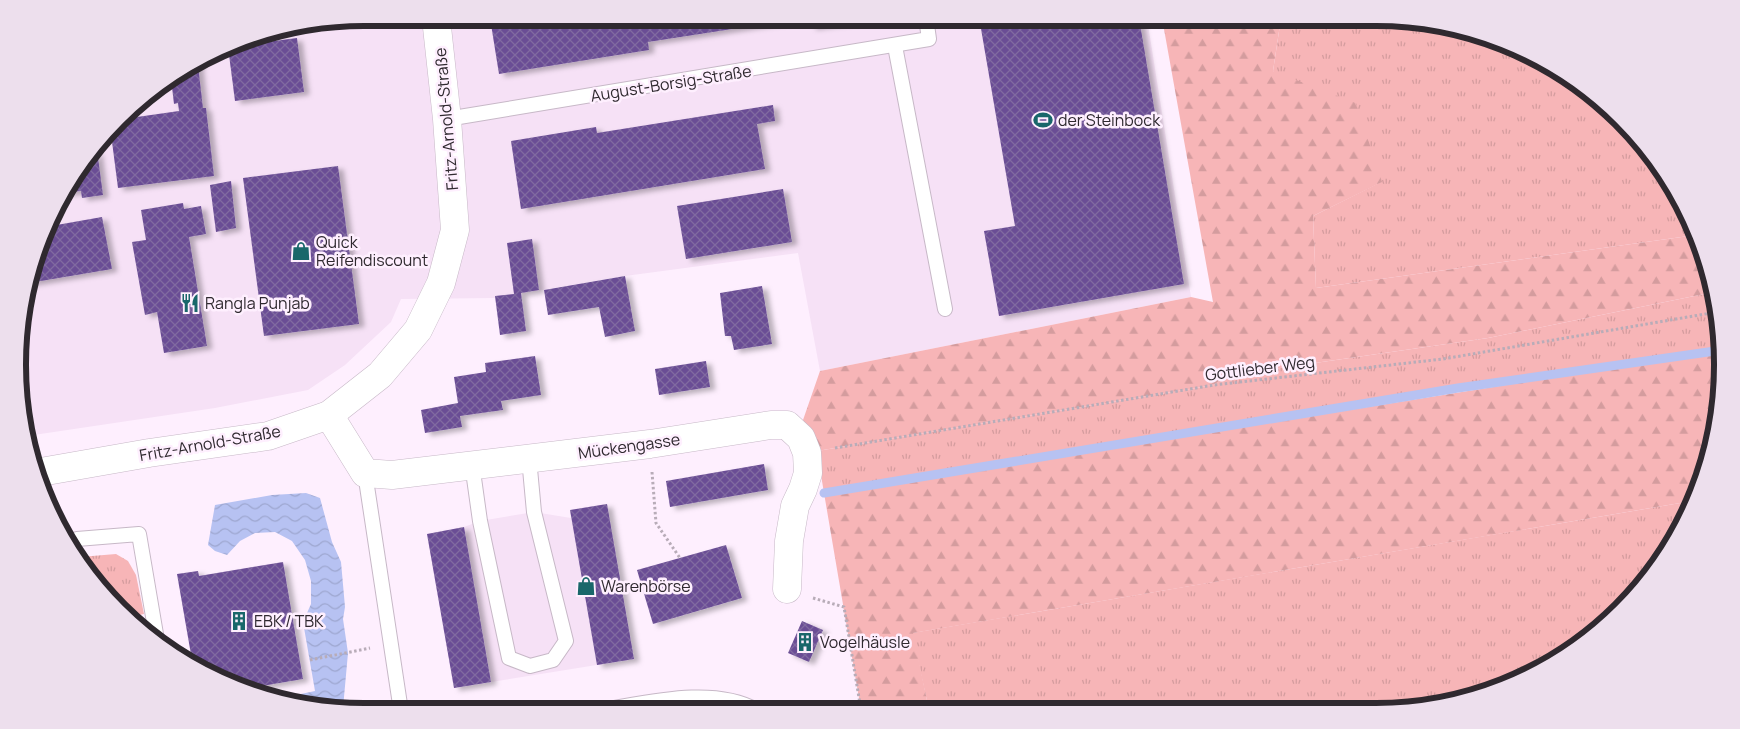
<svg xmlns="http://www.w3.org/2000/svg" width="1740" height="729" viewBox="0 0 1740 729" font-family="Manrope,sans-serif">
<defs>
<pattern id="grass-tufts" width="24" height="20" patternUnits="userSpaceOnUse" patternTransform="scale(1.25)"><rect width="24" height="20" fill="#f7b5b7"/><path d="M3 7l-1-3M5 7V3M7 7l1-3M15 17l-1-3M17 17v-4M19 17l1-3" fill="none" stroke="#d49c9e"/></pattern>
<pattern id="forest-firs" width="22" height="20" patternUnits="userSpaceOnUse" patternTransform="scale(1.25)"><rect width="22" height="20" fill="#f7b5b7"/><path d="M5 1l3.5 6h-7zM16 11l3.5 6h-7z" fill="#d49c9e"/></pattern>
<pattern id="water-waves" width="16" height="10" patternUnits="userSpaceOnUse" patternTransform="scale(1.25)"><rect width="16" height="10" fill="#b7c2f2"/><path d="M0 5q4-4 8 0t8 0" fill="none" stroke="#9ea7d0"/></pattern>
<pattern id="building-cross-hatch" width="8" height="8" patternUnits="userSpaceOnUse" patternTransform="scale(1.25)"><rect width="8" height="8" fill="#6a4d95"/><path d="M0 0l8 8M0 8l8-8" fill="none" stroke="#806aa0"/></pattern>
<filter id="shadow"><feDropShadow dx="5.5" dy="3" stdDeviation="2.5" flood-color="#0004"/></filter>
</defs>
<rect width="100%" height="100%" fill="#feeffe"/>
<g fill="#f6e1f6">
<path d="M365,18H1147L1191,297L820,371L798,253L625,276L495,298L401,299L391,322L345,365L308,390L215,408L27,436L21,410L24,297L64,191L136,103L191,64L253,36Z"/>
<path d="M607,504L634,659L454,688L427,534L464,527L480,521L534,512L571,518L570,510Z"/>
</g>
<g fill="url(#grass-tufts)">
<path d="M1281,18H1376L1487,36L1549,64L1605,104L1651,153L1687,211L1696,235L1316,288L1313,216L1381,182L1273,71Z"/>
<path d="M1714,292L1722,342V350L1458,388L824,493L817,451L1214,385L1225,376L1488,338Z"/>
<path d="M1692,501L1664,558L1604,626L1509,685L1421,708L929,710L912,633Z"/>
<path d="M116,554L128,561L136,575L144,614L129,617L80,557Z"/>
</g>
<g fill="url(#forest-firs)">
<path d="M1162,18H1281L1273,71L1356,103L1382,182L1313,216L1316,288L1696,235L1711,275L1714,292L1488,338L1225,376L1214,385L817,451L803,420L820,371L1191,297L1213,302Z"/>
<path d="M1721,351L1719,410L1704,476L1692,501L913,633L929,710H861L824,493Z"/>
</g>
<path fill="url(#water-waves)" d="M306,493L320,498L332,542L341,562L345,607L343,619L348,653L343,708L282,698L315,691L303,622L311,604V581L305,560L292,541L275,532L255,533L240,541L227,555L215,551L208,545L215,505L272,495Z"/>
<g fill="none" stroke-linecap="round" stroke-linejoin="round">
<path stroke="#b7c2f2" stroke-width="9" d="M824,493L1458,388L1722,350"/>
</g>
<g fill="url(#building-cross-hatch)" filter="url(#shadow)">
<path d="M490,18H797V19L648,42L649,50L499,74Z"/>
<path d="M810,18H864V19L811,27Z"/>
<path d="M1016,18H1139L1184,284L999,316L984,231L1015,226L980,23Z"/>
<path d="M297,38L304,92L235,101L228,47Z"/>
<path d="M199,60L200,65H198L203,108H206L214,176L118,188L111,134L123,119L179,111L178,103L174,104L171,79L191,64Z"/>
<path d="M773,105L775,121L757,124L765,169L521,209L511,141L596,127L597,133Z"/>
<path d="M97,150L103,195L82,198L81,191L63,193Z"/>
<path d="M338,166L359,324L264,336L243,178Z"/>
<path d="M231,181L236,228L216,232L210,185Z"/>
<path d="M783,189L792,242L686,259L677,206Z"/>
<path d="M183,203L184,209L201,206L206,234L189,237L207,346L164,353L157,312L145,315L132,242L146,240L141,210Z"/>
<path d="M102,217L112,269L29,283L51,226Z"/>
<path d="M532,239L539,290L521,293L526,331L500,335L495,296L514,294L507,243Z"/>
<path d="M625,276L635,331L605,337L599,307L548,315L544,290Z"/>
<path d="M762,286L772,344L734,350L731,336H725L720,293Z"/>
<path d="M535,356L541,395L501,401L503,410L460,416L462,427L425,433L421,410L458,403L454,377L486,372L485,363Z"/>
<path d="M706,361L710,387L659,395L655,369Z"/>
<path d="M764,464L768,490L670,507L666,481Z"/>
<path d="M607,504L634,659L597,665L570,510Z"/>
<path d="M464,527L491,682L454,688L427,534Z"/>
<path d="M726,545L742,598L653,624L637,570Z"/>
<path d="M283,562L303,679L244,689L193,666L177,574L198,571L199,576Z"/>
<path d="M802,621L823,630L809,662L788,653Z"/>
</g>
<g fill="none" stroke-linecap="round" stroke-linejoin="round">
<g stroke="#c7b8c7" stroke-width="16">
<g id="service">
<path d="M895,46L945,309"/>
<path d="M447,119L929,39L926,18"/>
<path d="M472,464L480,521L509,658L530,666L553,660L566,641L534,512L529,458"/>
<path d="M365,473L401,711"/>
<path d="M77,539L139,534L157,640"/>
<path d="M596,711C643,704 712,685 756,710"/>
</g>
</g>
<g stroke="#c7b8c7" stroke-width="29">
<g id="minor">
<path d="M329,415L365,473L392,475L650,444L771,425H787L801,438L807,453L808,473L803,489L795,506L789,541L787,589"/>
<path d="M35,473L149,453L268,436L329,415L380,375L418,330L441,283L455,230L447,119L436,18"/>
</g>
</g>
<g stroke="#b8acb8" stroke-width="3" stroke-dasharray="2.5 2.5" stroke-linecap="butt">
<path d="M835,448L1214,385L1443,359L1717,312"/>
<path d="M652,472L656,523L680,558"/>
<path d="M813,598L844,607L861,710"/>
<path d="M310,660L370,648"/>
</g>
<use href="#service" stroke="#fff" stroke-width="14"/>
<use href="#minor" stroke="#fff" stroke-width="28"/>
</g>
<defs>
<g id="stadium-bare" transform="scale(1.5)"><path d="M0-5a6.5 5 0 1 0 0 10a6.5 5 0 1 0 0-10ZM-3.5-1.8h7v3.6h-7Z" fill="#19676a" stroke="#feeffe" stroke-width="2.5" paint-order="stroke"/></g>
<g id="shop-bare" transform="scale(1.5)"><path d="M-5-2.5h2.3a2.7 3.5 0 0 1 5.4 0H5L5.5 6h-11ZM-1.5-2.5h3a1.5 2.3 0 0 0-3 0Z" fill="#19676a" stroke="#feeffe" stroke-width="2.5" paint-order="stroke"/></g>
<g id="restaurant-bare" transform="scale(1.5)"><path d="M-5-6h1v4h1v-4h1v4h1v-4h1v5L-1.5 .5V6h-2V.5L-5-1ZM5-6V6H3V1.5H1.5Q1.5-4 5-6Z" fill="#19676a" stroke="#feeffe" stroke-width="2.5" paint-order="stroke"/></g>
<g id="building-bare" transform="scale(1.5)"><path d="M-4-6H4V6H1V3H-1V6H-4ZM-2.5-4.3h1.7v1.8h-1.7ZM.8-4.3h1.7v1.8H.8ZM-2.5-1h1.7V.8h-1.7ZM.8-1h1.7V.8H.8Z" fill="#19676a" stroke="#feeffe" stroke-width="2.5" paint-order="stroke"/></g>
</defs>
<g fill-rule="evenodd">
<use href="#stadium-bare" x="1043" y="120"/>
<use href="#shop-bare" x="301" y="251"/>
<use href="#restaurant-bare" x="190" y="303"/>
<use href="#shop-bare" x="586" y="586"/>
<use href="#building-bare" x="239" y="621"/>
<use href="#building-bare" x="805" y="642"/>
</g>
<g text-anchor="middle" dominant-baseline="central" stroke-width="5" stroke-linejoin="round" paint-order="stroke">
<g font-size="16" fill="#2f292f" stroke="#feeffe">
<text transform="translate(671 83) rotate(-9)">August-Borsig-Straße</text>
<text transform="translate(446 119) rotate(-95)">Fritz-Arnold-Straße</text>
<text transform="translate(1260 368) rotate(-7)">Gottlieber Weg</text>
<text transform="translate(210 443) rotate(-10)">Fritz-Arnold-Straße</text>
<text transform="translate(629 446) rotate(-8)">Mückengasse</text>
</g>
<g font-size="16" fill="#2f292f" stroke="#feeffe" text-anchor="start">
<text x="1058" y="120">der Steinbock</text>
<text x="316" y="242">Quick<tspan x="316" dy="18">Reifendiscount</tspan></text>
<text x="205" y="303">Rangla Punjab</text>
<text x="601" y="586">Warenbörse</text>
<text x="254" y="621">EBK / TBK</text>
<text x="820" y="642">Vogelhäusle</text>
</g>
</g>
<path d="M0 0H1740V729H0ZM364 26H1376A338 338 0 0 1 1714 364V365A338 338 0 0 1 1376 703H364A338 338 0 0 1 26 365V364A338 338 0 0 1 364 26Z" fill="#eddfed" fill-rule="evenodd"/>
<path fill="none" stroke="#2f292f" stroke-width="6" d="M364 26H1376A338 338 0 0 1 1714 364V365A338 338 0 0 1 1376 703H364A338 338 0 0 1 26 365V364A338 338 0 0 1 364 26Z"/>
</svg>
